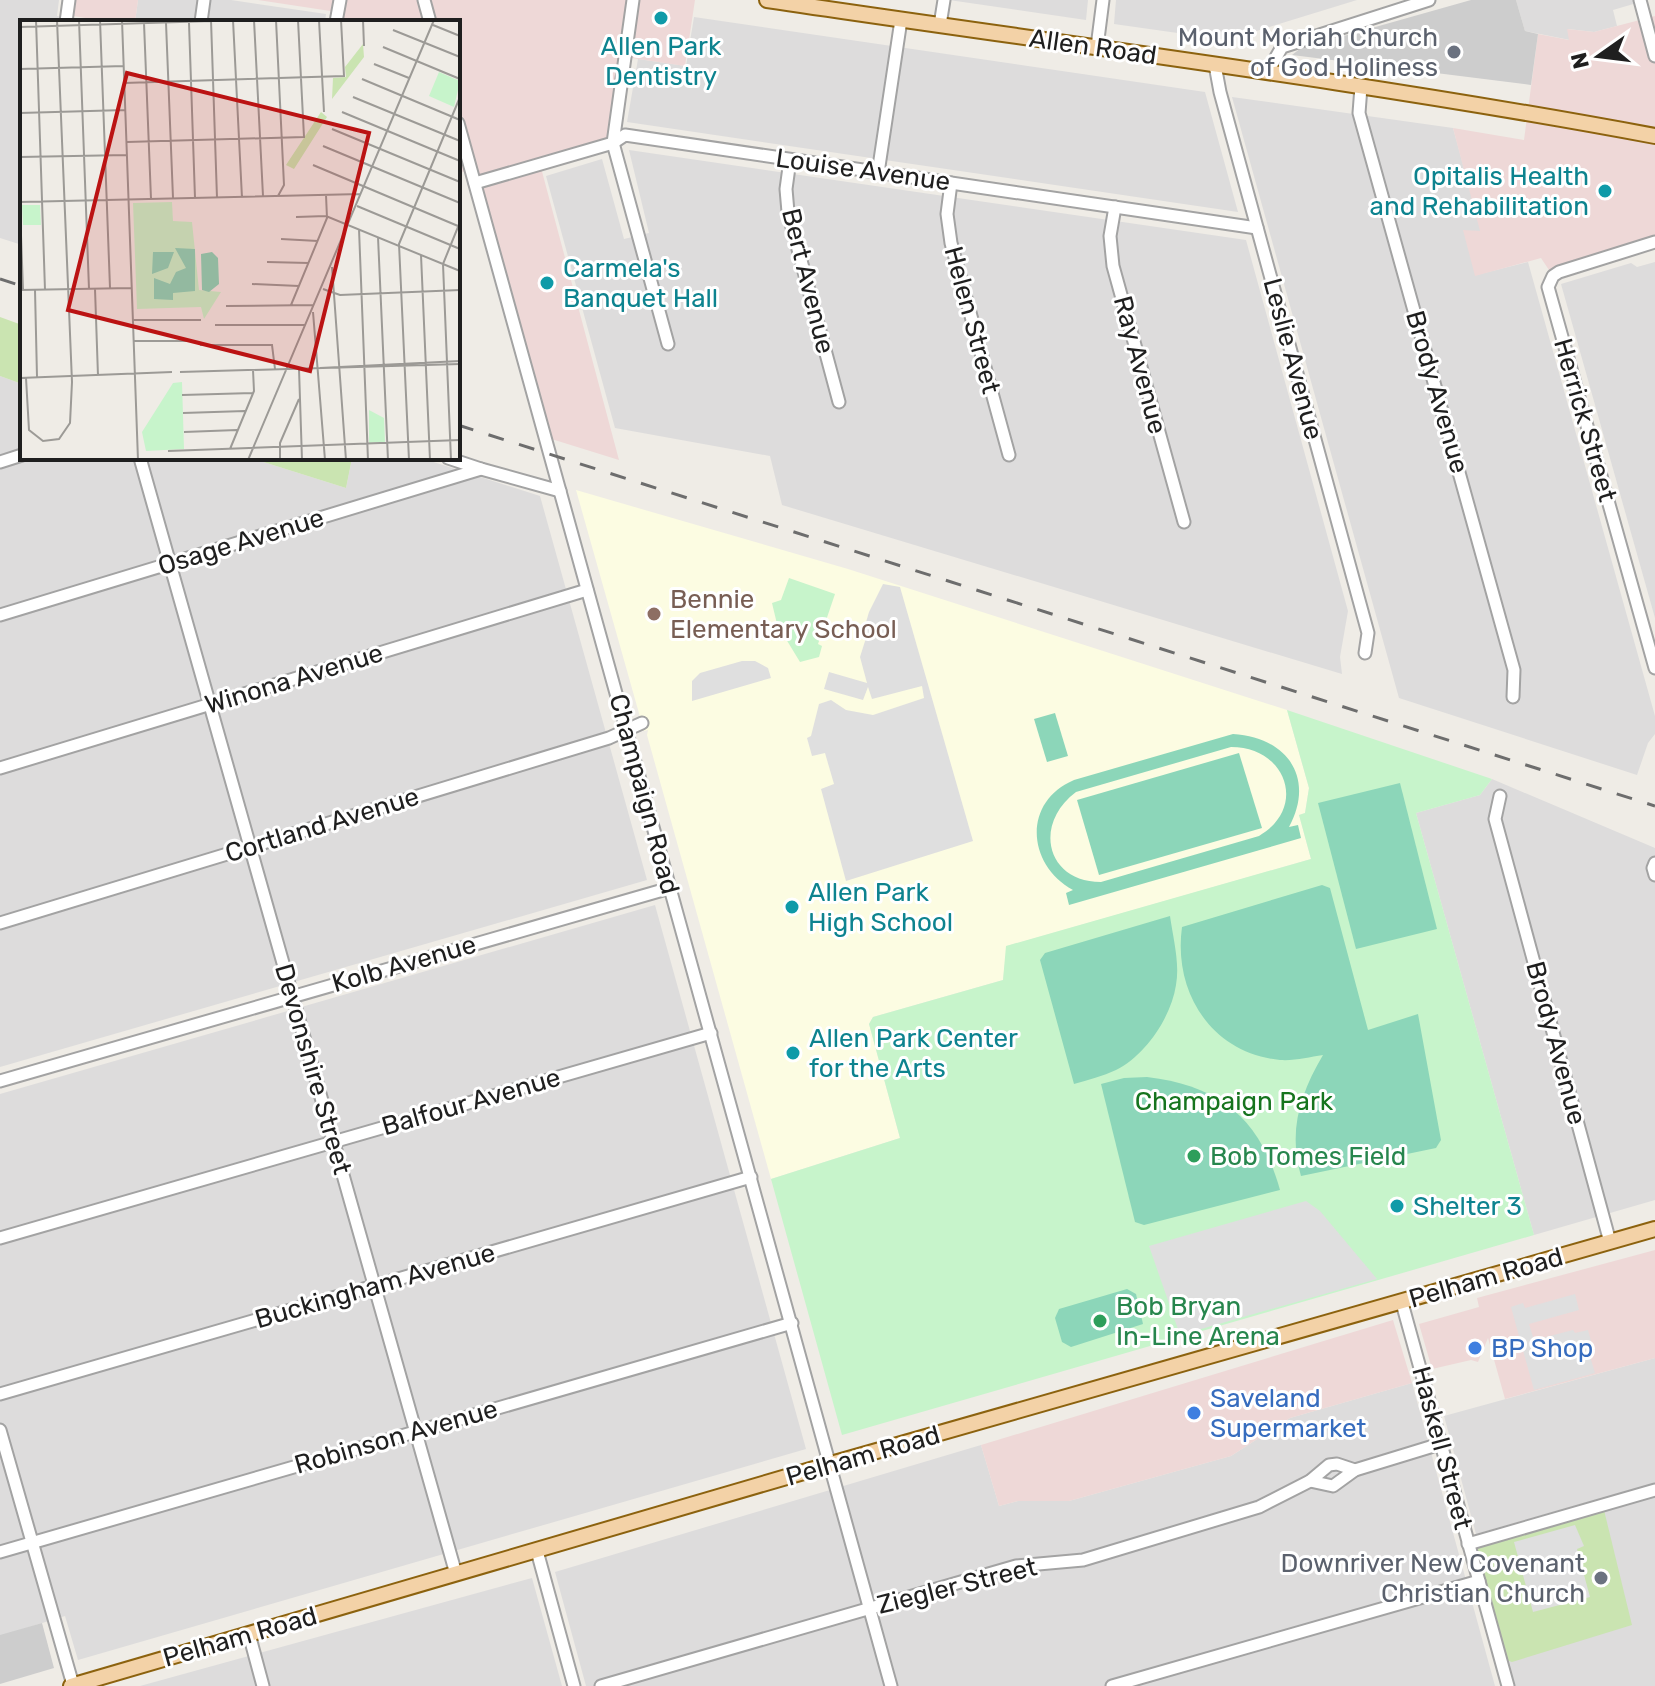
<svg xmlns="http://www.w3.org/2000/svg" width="1655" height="1686" viewBox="0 0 1655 1686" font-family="Rubik,sans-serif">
<rect width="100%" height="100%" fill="#efece6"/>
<g fill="#dddcdc">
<path d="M0,0H59L57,16L100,22H22V245L0,238Z"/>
<path d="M138,0H231L326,14L325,22H135Z"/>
<path d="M949,0H1088L1086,20Z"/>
<path d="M1116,0H1357L1227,40L1114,24Z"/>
<path d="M1516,0H1647L1613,10L1617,26L1594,32L1568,29L1570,40L1525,31Z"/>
<path d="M694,17L1205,92L1238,212L627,122L638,59L686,66Z"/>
<path d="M1232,97L1453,128L1482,234L1476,275L1528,262L1655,716V734L1648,743L1637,775L1399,698Z"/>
<path d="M629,150L1246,240L1348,611L1340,657L1342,674L782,505L770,456L615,428L546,176L602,159L624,239L649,233Z"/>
<path d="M1655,262V618L1561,284L1631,263L1637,267Z"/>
<path d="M0,376L22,384V458H251L346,488L352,458H421L540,496L647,880L0,1067Z"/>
<path d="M1492,779L1655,848V1200L1534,1235L1416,813L1480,795Z"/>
<path d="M655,905L806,1449L78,1660L65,1616L0,1636V1094Z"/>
<path d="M1655,1358V1686H1514L1506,1660L1604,1510L1602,1498L1476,1534L1444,1416Z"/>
<path d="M1412,1383L1495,1686H586L555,1572L981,1445L999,1506L1018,1501H1069L1231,1456L1290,1418Z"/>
<path d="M532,1578L562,1686H140Z"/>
</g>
<g fill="#eed8d7">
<path d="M69,0H138L135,22H110L67,15Z"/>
<path d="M258,0H695L685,66L625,57L613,143L540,164L619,460L545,437L472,173L458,171V22H336L337,12Z"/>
<path d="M1655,16V242L1553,276L1541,258L1475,276L1463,230L1480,231L1453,128L1524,140L1538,34L1569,40L1567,29L1594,32Z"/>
<path d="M1655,1250V1358L1505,1399L1488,1338L1478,1362L1471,1360L1432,1369L1419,1324L1479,1307L1477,1298Z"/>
<path d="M1393,1320L1412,1383L1290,1418L1231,1456L1069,1501H1018L999,1506L981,1445Z"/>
</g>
<path fill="#fcfce2" d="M576,490L848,569L1287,710L1309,788L1305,813L1299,815L1311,859L1007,946L1003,980L873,1017L869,1024L900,1138L771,1179L647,735L648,730L644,731Z"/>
<g fill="#cdcdcd">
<path d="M1471,0H1516L1525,31L1538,34L1531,85L1292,55L1301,48Z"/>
<path d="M42,1623L54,1668L0,1684V1635Z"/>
</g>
<g fill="#cae4b1">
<path d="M0,317L22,325V384L0,376Z"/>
<path d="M251,458H352L346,488Z"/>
<path d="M1604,1510L1632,1625L1512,1662L1506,1660L1476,1555L1478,1548L1484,1544Z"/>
</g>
<g fill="#c7f4cb">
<path d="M789,578L835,594L818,644L822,646L819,657L800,662L786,639L784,623L777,624L772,603L781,600Z"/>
<path d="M1287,710L1492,779L1480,795L1416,813L1534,1235L842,1435L771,1179L900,1138L869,1024L873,1017L1003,980L1006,946L1311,859L1299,815L1305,813L1309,788Z"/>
</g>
<g fill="#8cd6b9" fill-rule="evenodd">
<path d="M1055,713L1068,756L1047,762L1034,719Z"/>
<path d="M1233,734C1286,737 1316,777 1289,827L1298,825L1301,838L1069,905L1066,893L1073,890C1027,865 1022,802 1074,780ZM1231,747C1286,747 1308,807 1259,836L1101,882C1046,882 1033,824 1076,792Z"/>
<path d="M1239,753L1262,828L1099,875L1077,800Z"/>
<path d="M1400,783L1437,929L1356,949L1318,803Z"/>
<path d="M1322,885L1330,888L1368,1030L1418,1014L1441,1140L1436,1148L1301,1176C1288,1131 1300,1094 1323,1055C1309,1057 1295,1061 1280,1060C1211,1053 1173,992 1182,927Z"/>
<path d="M1170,916C1173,938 1180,963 1176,985C1171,1017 1146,1055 1116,1070C1103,1076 1088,1080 1074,1084L1040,960L1045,953Z"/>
<path d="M1147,1077C1221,1086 1260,1119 1280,1190L1144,1225L1135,1222L1101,1084L1124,1078Z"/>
<path d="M1127,1289L1136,1294L1143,1324L1071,1347L1062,1342L1055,1318L1059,1309Z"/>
</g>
<g fill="#dfdfdf">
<path d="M883,584L900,587L973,841L846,881L821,789L834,784L825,753L812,756L807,738L811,736L819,704L831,700L846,710L873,715L924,698L922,686L872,699L868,687L863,700L824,689L829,672L867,683L860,657L866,638L862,636L869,612Z"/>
<path d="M742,661H755L768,668L771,678L692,701V681L700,673Z"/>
<path d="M1306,1201L1320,1211L1377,1279L1180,1335L1149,1246Z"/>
<path d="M1575,1294L1579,1310L1529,1324L1534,1340L1573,1330L1575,1333L1588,1330L1591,1341L1586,1343L1595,1373L1534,1390L1511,1307L1523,1303L1525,1308Z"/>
<path d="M1575,1525L1584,1546L1577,1549L1590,1597L1533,1612L1514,1542Z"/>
</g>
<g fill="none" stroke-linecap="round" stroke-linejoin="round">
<g stroke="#a3a3a3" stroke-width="15">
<g id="minor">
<path d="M424,0L430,22"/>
<path d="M633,0L613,143L668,344"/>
<path d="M1640,0L1655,56"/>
<path d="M66,22L69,0"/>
<path d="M201,22L204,0"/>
<path d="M336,22L340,0"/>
<path d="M940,25L944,0"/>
<path d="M1097,47L1103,0"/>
<path d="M1215,65L1220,92L1368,633L1365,653"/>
<path d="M1267,73L1282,47L1429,0"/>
<path d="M1361,87L1359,113L1514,670L1513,697"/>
<path d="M458,123L891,1686"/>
<path d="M790,160L786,189L788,212L839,402"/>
<path d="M878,173L901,20"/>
<path d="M475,183L613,143L625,135L1257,228"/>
<path d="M951,183L947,214L951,243L1009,455"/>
<path d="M1115,207L1110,236L1113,266L1184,522"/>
<path d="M1655,242L1559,272L1553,276L1548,287L1655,668"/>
<path d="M140,458L456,1574"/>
<path d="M448,458L481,469"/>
<path d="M0,462L22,455"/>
<path d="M0,615L481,469L560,491"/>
<path d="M0,768L587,590"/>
<path d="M1500,796L1495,819L1610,1242"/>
<path d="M1655,863L1653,868L1655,875"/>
<path d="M0,923L609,738L642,723"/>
<path d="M0,1081L670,888"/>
<path d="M0,1238L711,1033"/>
<path d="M1402,1303L1508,1686"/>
<path d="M0,1394L751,1177"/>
<path d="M0,1430L73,1685"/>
<path d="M1310,1481L1333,1486L1355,1470L1440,1444"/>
<path d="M1468,1544L1655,1490"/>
<path d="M537,1551L574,1686"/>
<path d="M0,1552L792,1323"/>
<path d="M249,1634L263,1686"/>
<path d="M601,1686L1016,1566L1083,1560L1259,1507L1310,1481L1329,1465L1337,1464L1355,1470"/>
<path d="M1112,1686L1479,1581"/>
</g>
</g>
<g stroke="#8c620e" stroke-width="18">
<g id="major">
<path d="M767,0C1063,44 1361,81 1655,136"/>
<path d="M71,1686L831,1464L1655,1229"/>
</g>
</g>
<use href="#minor" stroke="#fff" stroke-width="11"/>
<use href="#major" stroke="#f3d2a7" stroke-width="14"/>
<g stroke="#6d6d6d" stroke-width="3" stroke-dasharray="16 16" stroke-linecap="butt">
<path d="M0,279L22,286"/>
<path d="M458,425L1655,806"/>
</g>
</g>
<g fill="#0f9aa8" stroke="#fff" stroke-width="3">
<circle cx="661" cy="18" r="8"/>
<circle cx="1605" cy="191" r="8"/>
<circle cx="547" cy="283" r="8"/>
<circle cx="792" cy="907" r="8"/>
<circle cx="793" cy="1053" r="8"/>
<circle cx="1397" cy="1206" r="8"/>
</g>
<g fill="#6b7280" stroke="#fff" stroke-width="3">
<circle cx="1454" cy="52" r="8"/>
<circle cx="1601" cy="1578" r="8"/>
</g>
<circle fill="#8d6e63" stroke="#fff" stroke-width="3" cx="654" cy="614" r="8"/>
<g fill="#2e9e5b" stroke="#fff" stroke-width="3">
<circle cx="1194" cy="1156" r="8"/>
<circle cx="1100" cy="1321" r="8"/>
</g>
<g fill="#3f7fe0" stroke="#fff" stroke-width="3">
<circle cx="1475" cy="1348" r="8"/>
<circle cx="1194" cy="1413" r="8"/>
</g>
<g text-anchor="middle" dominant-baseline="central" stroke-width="6" stroke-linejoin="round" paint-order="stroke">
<g font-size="26" fill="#5b616d" stroke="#fff" text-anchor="end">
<text x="1438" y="37">Mount Moriah Church<tspan x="1438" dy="30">of God Holiness</tspan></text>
<text x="1585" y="1563">Downriver New Covenant<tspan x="1585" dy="30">Christian Church</tspan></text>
</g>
<g font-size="26" fill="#0d838f" stroke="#fff" text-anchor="start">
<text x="661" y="46" text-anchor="middle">Allen Park<tspan x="661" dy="30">Dentistry</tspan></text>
<text x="1589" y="176" text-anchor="end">Opitalis Health<tspan x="1589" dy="30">and Rehabilitation</tspan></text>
<text x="563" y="268">Carmela's<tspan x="563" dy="30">Banquet Hall</tspan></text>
<text x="808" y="892">Allen Park<tspan x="808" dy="30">High School</tspan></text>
<text x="809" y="1038">Allen Park Center<tspan x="809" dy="30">for the Arts</tspan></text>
<text x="1413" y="1206">Shelter 3</text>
</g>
<g font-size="26" fill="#1f1f1f" stroke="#fff">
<text transform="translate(1093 47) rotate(8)">Allen Road</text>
<text transform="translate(863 170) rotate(8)">Louise Avenue</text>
<text transform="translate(808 281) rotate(76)">Bert Avenue</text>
<text transform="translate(972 320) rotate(75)">Helen Street</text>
<text transform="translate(1293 359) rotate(75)">Leslie Avenue</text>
<text transform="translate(1140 365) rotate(75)">Ray Avenue</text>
<text transform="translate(1437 392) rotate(74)">Brody Avenue</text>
<text transform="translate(1585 420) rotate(74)">Herrick Street</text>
<text transform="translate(241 542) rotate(-17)">Osage Avenue</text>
<text transform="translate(294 679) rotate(-17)">Winona Avenue</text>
<text transform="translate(644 794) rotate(75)">Champaign Road</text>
<text transform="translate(322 825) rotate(-17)">Cortland Avenue</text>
<text transform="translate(404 964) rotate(-16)">Kolb Avenue</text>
<text transform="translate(1556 1043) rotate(75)">Brody Avenue</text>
<text transform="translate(313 1069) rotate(74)">Devonshire Street</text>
<text transform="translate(471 1102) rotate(-16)">Balfour Avenue</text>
<text transform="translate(1486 1278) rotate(-16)">Pelham Road</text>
<text transform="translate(375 1286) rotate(-16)">Buckingham Avenue</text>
<text transform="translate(396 1437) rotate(-16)">Robinson Avenue</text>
<text transform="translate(1442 1448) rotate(75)">Haskell Street</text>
<text transform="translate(863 1456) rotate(-16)">Pelham Road</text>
<text transform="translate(957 1586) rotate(-14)">Ziegler Street</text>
<text transform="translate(240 1637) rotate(-16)">Pelham Road</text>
</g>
<g font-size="26" fill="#785e54" stroke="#fff" text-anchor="start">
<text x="670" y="599">Bennie<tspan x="670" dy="30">Elementary School</tspan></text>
</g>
<g font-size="26" fill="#16741e" stroke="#fff">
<text x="1234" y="1101">Champaign Park</text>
</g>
<g font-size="26" fill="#27864d" stroke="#fff" text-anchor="start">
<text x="1210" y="1156">Bob Tomes Field</text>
<text x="1116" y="1306">Bob Bryan<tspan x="1116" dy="30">In-Line Arena</tspan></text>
</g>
<g font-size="26" fill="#366cbe" stroke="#fff" text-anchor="start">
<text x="1491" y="1348">BP Shop</text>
<text x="1210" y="1398">Saveland<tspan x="1210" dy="30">Supermarket</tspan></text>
</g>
</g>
<g transform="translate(20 20)">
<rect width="440" height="440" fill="#efece6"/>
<path d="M343,24L344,37L312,79L313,58L326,57L325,47ZM301,92L307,97L274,149L266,145Z" fill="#cae4b1"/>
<path d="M419,52L440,61L434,87L409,76ZM152,182L153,201L172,202L179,270L201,272L184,299L181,287L117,289L113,183ZM2,185H20L21,205H3ZM162,362L164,429L126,431L122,412L153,363ZM349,390L364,398L365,422L349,423Z" fill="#c7f4cb"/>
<path d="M155,228L175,229V271L153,273V280L134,279V258L150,264L156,252L166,248ZM154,232L148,248L132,254L133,232ZM192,232L198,238L199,264L189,272L182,270L181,234Z" fill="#8cd6b9"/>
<path fill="none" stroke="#9c9a96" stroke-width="2" d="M16,0L25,270M59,0L69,269M80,0L90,268M102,0L118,440M191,0L197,178M213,0L222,178M234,0L243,176M256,0L264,165L258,176M299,0L304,92M343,0L344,26M124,3L131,179M146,3L153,178M169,3L175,178M413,5L440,16M0,7L224,0M373,10L440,37M363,27L440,59M354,44L389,58M0,49L104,46M342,59L440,100M104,63L324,56L321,0M333,77L440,121M322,92L440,141M0,93L105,90M312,109L440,162M107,122L284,117L278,0M303,126L440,183M0,137L107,135M293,145L438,206M0,182L341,174M337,186L440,229M0,188L3,270M276,197L306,196L440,251M339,209L348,440M358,217L368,440M261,219L298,221M401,235L410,440M247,242L289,243M312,247L326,440M232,264L279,266M75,269L78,356M303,269L320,275L440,270M0,270L112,268M15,270L17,357M271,285L307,198L306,175M206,286L294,285M293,292L305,440M113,300H181M195,305H285M114,321H168M180,325H252L255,349M300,348L440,341M279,349L282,440M160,352L440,344M0,358L152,352M6,358L9,410L23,421L39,419L50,403L52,362L37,0M162,375L233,373M163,393L225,391M164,412L217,410M210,429L234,371L233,350M148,431L440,420M228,440L414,0M260,440V423L279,379M389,440L379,224L440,77M431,440L423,244L440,202"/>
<path fill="#bb1313" fill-opacity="0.15" stroke="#bb1313" stroke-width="4" d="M107,53L349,113L290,351L48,290Z"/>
<rect width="440" height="440" fill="none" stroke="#1f1f1f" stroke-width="4"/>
</g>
<g transform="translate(1599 56) rotate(256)" stroke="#ffffff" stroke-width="6" paint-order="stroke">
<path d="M0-6L14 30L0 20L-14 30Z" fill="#1f1f1f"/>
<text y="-12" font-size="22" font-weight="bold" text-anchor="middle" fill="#1f1f1f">N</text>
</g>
</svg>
